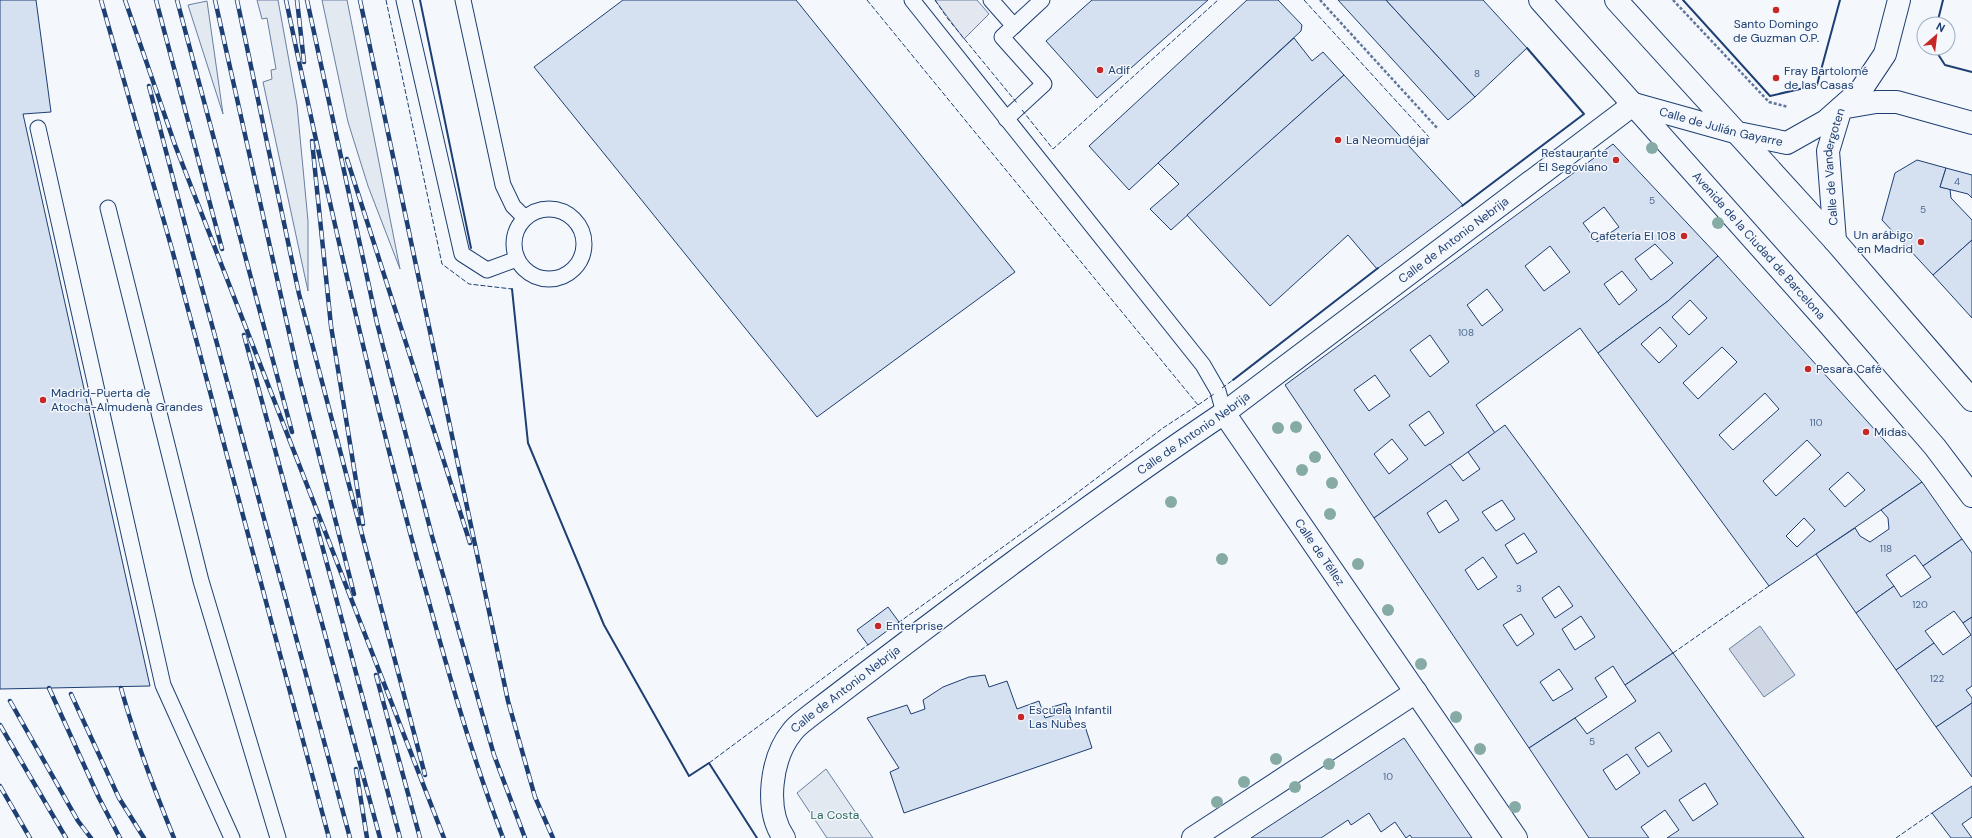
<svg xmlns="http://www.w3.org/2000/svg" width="1972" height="838" viewBox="0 0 1972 838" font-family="'DM Sans',sans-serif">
<rect width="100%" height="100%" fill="#f4f7fb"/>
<g fill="#e3e9f0" stroke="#687fa3">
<path d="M257,0H278L297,105L308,221V291L263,82L272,79L271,70L276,69L267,18L262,19Z"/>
<path d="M322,0H347L400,269L368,186L348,122Z"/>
<path d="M207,1L223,114L188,5Z"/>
<path d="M826,769L873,838H827L797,793Z"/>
</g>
<path fill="#e3e8f0" stroke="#687fa3" d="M935,0H977L989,14L964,39Z"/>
<path fill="#cfd7e4" stroke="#687fa3" d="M1760,626L1795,675L1764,697L1729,649Z"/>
<g fill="#d5e0f0" stroke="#1d3f73" fill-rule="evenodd">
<path d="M0,0H36L51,112L23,114L150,686L0,689Z"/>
<path d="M623,0H796L1015,272L817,417L534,67Z"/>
<path d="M1092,0H1208L1097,98L1046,41Z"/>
<path d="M1247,0H1278L1302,25L1301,31L1129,190L1089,146Z"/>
<path d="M1338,0H1386L1475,97L1448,120Z"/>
<path d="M1386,0H1483L1527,48L1475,97Z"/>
<path d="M1294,38L1312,61L1323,52L1344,75L1171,230L1150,209L1179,184L1158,163Z"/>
<path d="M1344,75L1463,205L1377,269L1348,235L1270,306L1187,215Z"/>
<path d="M1613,144L1718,256L1668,301L1598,353L1580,328L1476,405L1495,433L1374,518L1285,385ZM1604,207L1619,227L1597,242L1583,223ZM1655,244L1673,263L1651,280L1635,259ZM1550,246L1570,272L1544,291L1525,266ZM1622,271L1637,290L1619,305L1604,284ZM1487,289L1503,310L1482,326L1467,305ZM1430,335L1449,362L1430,377L1410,350ZM1375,375L1390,396L1369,411L1354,390ZM1429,411L1444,433L1425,446L1409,425ZM1392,439L1408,459L1389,474L1374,454Z"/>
<path d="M1917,160L1946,168L1940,187L1950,189L1951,198L1972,220V240L1933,275L1882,220L1895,173Z"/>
<path d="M1946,168L1972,175V198L1968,194L1940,187Z"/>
<path d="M1972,240V318L1933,275Z"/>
<path d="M1718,256L1922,482L1769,586L1598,353L1668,301ZM1690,300L1707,318L1689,335L1672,317ZM1660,327L1677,346L1659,363L1641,344ZM1722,347L1737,362L1698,399L1683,383ZM1765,393L1779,409L1733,450L1719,435ZM1807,440L1821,455L1776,496L1763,481ZM1848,472L1865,490L1845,507L1829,489ZM1804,518L1815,530L1797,547L1786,536Z"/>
<path d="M1505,425L1673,653L1625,685L1613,666L1595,678L1607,697L1529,748L1374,518L1450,464L1463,481L1480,469L1468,452ZM1446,500L1459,520L1439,533L1427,513ZM1502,500L1515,519L1496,531L1482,512ZM1524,533L1537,552L1517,564L1505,545ZM1483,557L1497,577L1478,590L1465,570ZM1559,586L1573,606L1555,618L1542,598ZM1521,614L1534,634L1517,646L1503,625ZM1581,616L1595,637L1575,650L1562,629ZM1559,669L1573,689L1553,701L1540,682Z"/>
<path d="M1922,482L1962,539L1923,566L1915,555L1886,575L1894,586L1856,613L1816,554L1855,528L1860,536L1870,542L1889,529L1888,518L1881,510Z"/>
<path d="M1962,539L1972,553V617L1963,623L1954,611L1925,631L1934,643L1896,670L1856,613L1894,586L1901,597L1931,577L1923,566Z"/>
<path d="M888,607L899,622L868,645L857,630Z"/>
<path d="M1972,617V686L1966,690L1972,698V703L1936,727L1896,670L1934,643L1943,655L1971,635L1963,623Z"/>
<path d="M1673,653L1804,838H1667L1679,830L1665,810L1641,827L1649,838H1589L1529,748L1575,718L1587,734L1636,701L1625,685ZM1659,732L1672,751L1648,767L1635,748ZM1627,754L1640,773L1616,790L1603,770ZM1705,783L1718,804L1693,821L1679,800Z"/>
<path d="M985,675L989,687L1007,681L1017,709L1039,701L1045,718L1055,715L1052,707L1066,703L1073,727L1084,723L1092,748L904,813L890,772L899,768L867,718L907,705L911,714L925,709L923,700L943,687L969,677Z"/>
<path d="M1972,703V777L1936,727Z"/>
<path d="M1404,738L1472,838H1412L1410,835L1406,838L1395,822L1381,832L1369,813L1351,825L1348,820L1321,838H1251Z"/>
<path d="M1972,786V817L1962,824L1972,838H1951L1932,813Z"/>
</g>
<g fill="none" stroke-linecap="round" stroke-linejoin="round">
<g stroke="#1d3f73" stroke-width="17">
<g id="lane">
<path d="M404,0L462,254L487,270L517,259"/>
<path d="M463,0L503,185L513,206L525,218"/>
<path d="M912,0L1203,365L1218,391L1224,413"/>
<path d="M991,0L1014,26"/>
<path d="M1006,119L1044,84L1002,37L1042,0"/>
<path d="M38,128L163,685L232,838"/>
<path d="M108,208L201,581L278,838"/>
<circle cx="549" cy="244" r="35"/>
</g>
</g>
<g stroke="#1d3f73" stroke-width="24">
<g id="street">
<path id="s1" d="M1835,241L1828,151L1841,108L1876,102H1897L1972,123"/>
<path id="s2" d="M1224,413L1516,838"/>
<path id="s3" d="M784,838C764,809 771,758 792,732C797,725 805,720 811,715C946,612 1083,508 1224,413L1634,104"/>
<path d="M1193,838L1416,692"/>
</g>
</g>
<g stroke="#1d3f73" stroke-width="24">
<g id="primary">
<path id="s4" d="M1540,0L1827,322L1935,447L1972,496"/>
<path d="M1616,0L1835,241L1972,400"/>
<path id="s5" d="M1634,104L1738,133L1787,143L1826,121L1861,90L1885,54L1899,0"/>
</g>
</g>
<g stroke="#5e769c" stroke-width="2.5" stroke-dasharray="3 2" stroke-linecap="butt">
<path d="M1320,0L1438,129"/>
<path d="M1673,0L1769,102L1788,107"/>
</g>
<use href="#lane" stroke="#f4f7fb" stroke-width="15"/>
<use href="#street" stroke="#f4f7fb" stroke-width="22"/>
<use href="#primary" stroke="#f4f7fb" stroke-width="22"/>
<g stroke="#1d3f73" stroke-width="4.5">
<g id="rail">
<path d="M101,0L173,253L329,838"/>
<path d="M125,0L175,145L444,838"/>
<path d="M156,0L222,249"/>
<path d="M177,0L292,432"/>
<path d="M215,0L297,368L354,594"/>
<path d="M237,0L299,294L425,775"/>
<path d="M286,0C325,186 367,372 416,555C442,650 468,746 503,838"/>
<path d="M297,0L304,62"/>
<path d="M307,0L377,323L432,536L494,755L525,838"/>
<path d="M360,0L508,701L535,797L553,838"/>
<path d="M149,86L188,236L350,838"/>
<path d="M312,141L331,326L363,524"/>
<path d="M347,159L470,543"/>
<path d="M244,335L380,838"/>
<path d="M315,519L400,838"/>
<path d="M376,675L420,838"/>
<path d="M49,688L99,798L120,838"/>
<path d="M121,688C135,739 154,789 174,838"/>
<path d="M71,694L119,798L144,838"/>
<path d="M10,701L78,821L91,838"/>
<path d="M0,725L66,838"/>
<path d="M356,769L367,838"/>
<path d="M0,786L30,838"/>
</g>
</g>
<use href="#rail" stroke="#f4f7fb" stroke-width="3" stroke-dasharray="9" stroke-linecap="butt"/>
<g stroke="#1d3f73" stroke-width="1" stroke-dasharray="5 2" stroke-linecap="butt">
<path d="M386,0L442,264L469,284L512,289"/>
<path d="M867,0L1198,405L1163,428L1065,502L898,623"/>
<path d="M935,0L948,19L1017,103"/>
<path d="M1304,0L1429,137"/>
<path d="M1022,110L1053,149L1218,0"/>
<path d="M1222,388L1233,380"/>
<path d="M1198,405L1214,394"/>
<path d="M1673,653L1769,586"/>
<path d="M709,763L869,644"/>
<path d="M1896,838L1932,813"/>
</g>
<g stroke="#1d3f73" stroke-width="2">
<path d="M420,0L471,248"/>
<path d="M1683,0L1770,96L1817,85L1840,0"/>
<path d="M1937,24L1943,0"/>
<path d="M1934,48L1945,65L1972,72"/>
<path d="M1462,206L1584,114L1527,48"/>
<path d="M512,289L528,443L604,625L689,776L709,763L757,838"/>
<path d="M1233,380L1378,268"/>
</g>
</g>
<g fill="#86aba6">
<circle cx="1652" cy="148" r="6"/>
<circle cx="1718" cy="223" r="6"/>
<circle cx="1296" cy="427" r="6"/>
<circle cx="1278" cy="428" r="6"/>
<circle cx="1315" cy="457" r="6"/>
<circle cx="1302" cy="470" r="6"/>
<circle cx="1332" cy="483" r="6"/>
<circle cx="1171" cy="502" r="6"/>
<circle cx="1330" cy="514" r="6"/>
<circle cx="1222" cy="559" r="6"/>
<circle cx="1358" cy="564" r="6"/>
<circle cx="1388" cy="610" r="6"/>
<circle cx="1421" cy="664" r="6"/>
<circle cx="1456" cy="717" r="6"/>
<circle cx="1480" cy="749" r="6"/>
<circle cx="1276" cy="759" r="6"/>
<circle cx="1329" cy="764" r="6"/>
<circle cx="1244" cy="782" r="6"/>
<circle cx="1295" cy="787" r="6"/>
<circle cx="1217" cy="802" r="6"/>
<circle cx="1515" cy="807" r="6"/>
</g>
<g fill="#c62828" stroke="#f4f7fb" stroke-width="1.5">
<circle cx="1776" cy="10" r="4"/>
<circle cx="1100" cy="70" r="4"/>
<circle cx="1776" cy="78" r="4"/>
<circle cx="1338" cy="140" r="4"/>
<circle cx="1616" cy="160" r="4"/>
<circle cx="1684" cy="236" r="4"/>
<circle cx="1921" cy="242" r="4"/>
<circle cx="1808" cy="369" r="4"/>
<circle cx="43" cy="400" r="4"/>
<circle cx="1866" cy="432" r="4"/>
<circle cx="878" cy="626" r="4"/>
<circle cx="1021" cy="717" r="4"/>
</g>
<g text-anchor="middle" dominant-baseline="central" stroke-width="3" stroke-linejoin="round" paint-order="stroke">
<g font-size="10" fill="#4b6792">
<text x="1477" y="73">8</text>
<text x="1957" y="181">4</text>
<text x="1652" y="200">5</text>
<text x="1923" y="209">5</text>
<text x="1466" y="332">108</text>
<text x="1816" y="422">110</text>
<text x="1886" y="548">118</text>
<text x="1519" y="588">3</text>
<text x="1920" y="604">120</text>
<text x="1937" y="678">122</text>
<text x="1592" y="741">5</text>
<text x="1388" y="776">10</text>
</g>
<g font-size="12" fill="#1d3f73" stroke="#f4f7fb" text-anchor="start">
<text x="1776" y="24" text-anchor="middle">Santo Domingo<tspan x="1776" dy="14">de Guzman O.P.</tspan></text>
<text x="1108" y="70">Adif</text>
<text x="1784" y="71">Fray Bartolomé<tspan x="1784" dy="14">de las Casas</tspan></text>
<text x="1346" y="140">La Neomudéjar</text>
<text x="1608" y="153" text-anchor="end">Restaurante<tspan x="1608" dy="14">El Segoviano</tspan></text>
<text x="1913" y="235" text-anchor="end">Un arábigo<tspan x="1913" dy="14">en Madrid</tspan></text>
<text x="1676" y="236" text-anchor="end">Cafetería El 108</text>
<text x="1816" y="369">Pesara Café</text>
<text x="51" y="393">Madrid-Puerta de<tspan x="51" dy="14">Atocha-Almudena Grandes</tspan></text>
<text x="1874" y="432">Midas</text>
<text x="886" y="626">Enterprise</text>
<text x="1029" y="710">Escuela Infantil<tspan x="1029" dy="14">Las Nubes</tspan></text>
</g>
<g font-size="12" fill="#1d3f73" stroke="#f4f7fb">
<text stroke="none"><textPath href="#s5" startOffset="90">Calle de Julián Gayarre</textPath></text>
<text stroke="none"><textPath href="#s1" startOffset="75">Calle de Vandergoten</textPath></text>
<text stroke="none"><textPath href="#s3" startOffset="937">Calle de Antonio Nebrija</textPath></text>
<text stroke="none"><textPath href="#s4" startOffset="329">Avenida de la Ciudad de Barcelona</textPath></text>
<text stroke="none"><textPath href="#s3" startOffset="613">Calle de Antonio Nebrija</textPath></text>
<text stroke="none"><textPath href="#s2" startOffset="169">Calle de Téllez</textPath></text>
<text stroke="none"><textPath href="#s3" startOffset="181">Calle de Antonio Nebrija</textPath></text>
</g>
<g font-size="12" fill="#2c6c60" stroke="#f4f7fb">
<text x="835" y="815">La Costa</text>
</g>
</g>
<g transform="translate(1936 36) rotate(28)"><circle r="19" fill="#f4f7fb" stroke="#9eadc5"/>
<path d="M0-3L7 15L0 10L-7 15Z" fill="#c62828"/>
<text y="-6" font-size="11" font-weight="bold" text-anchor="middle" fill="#1d3f73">N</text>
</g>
</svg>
